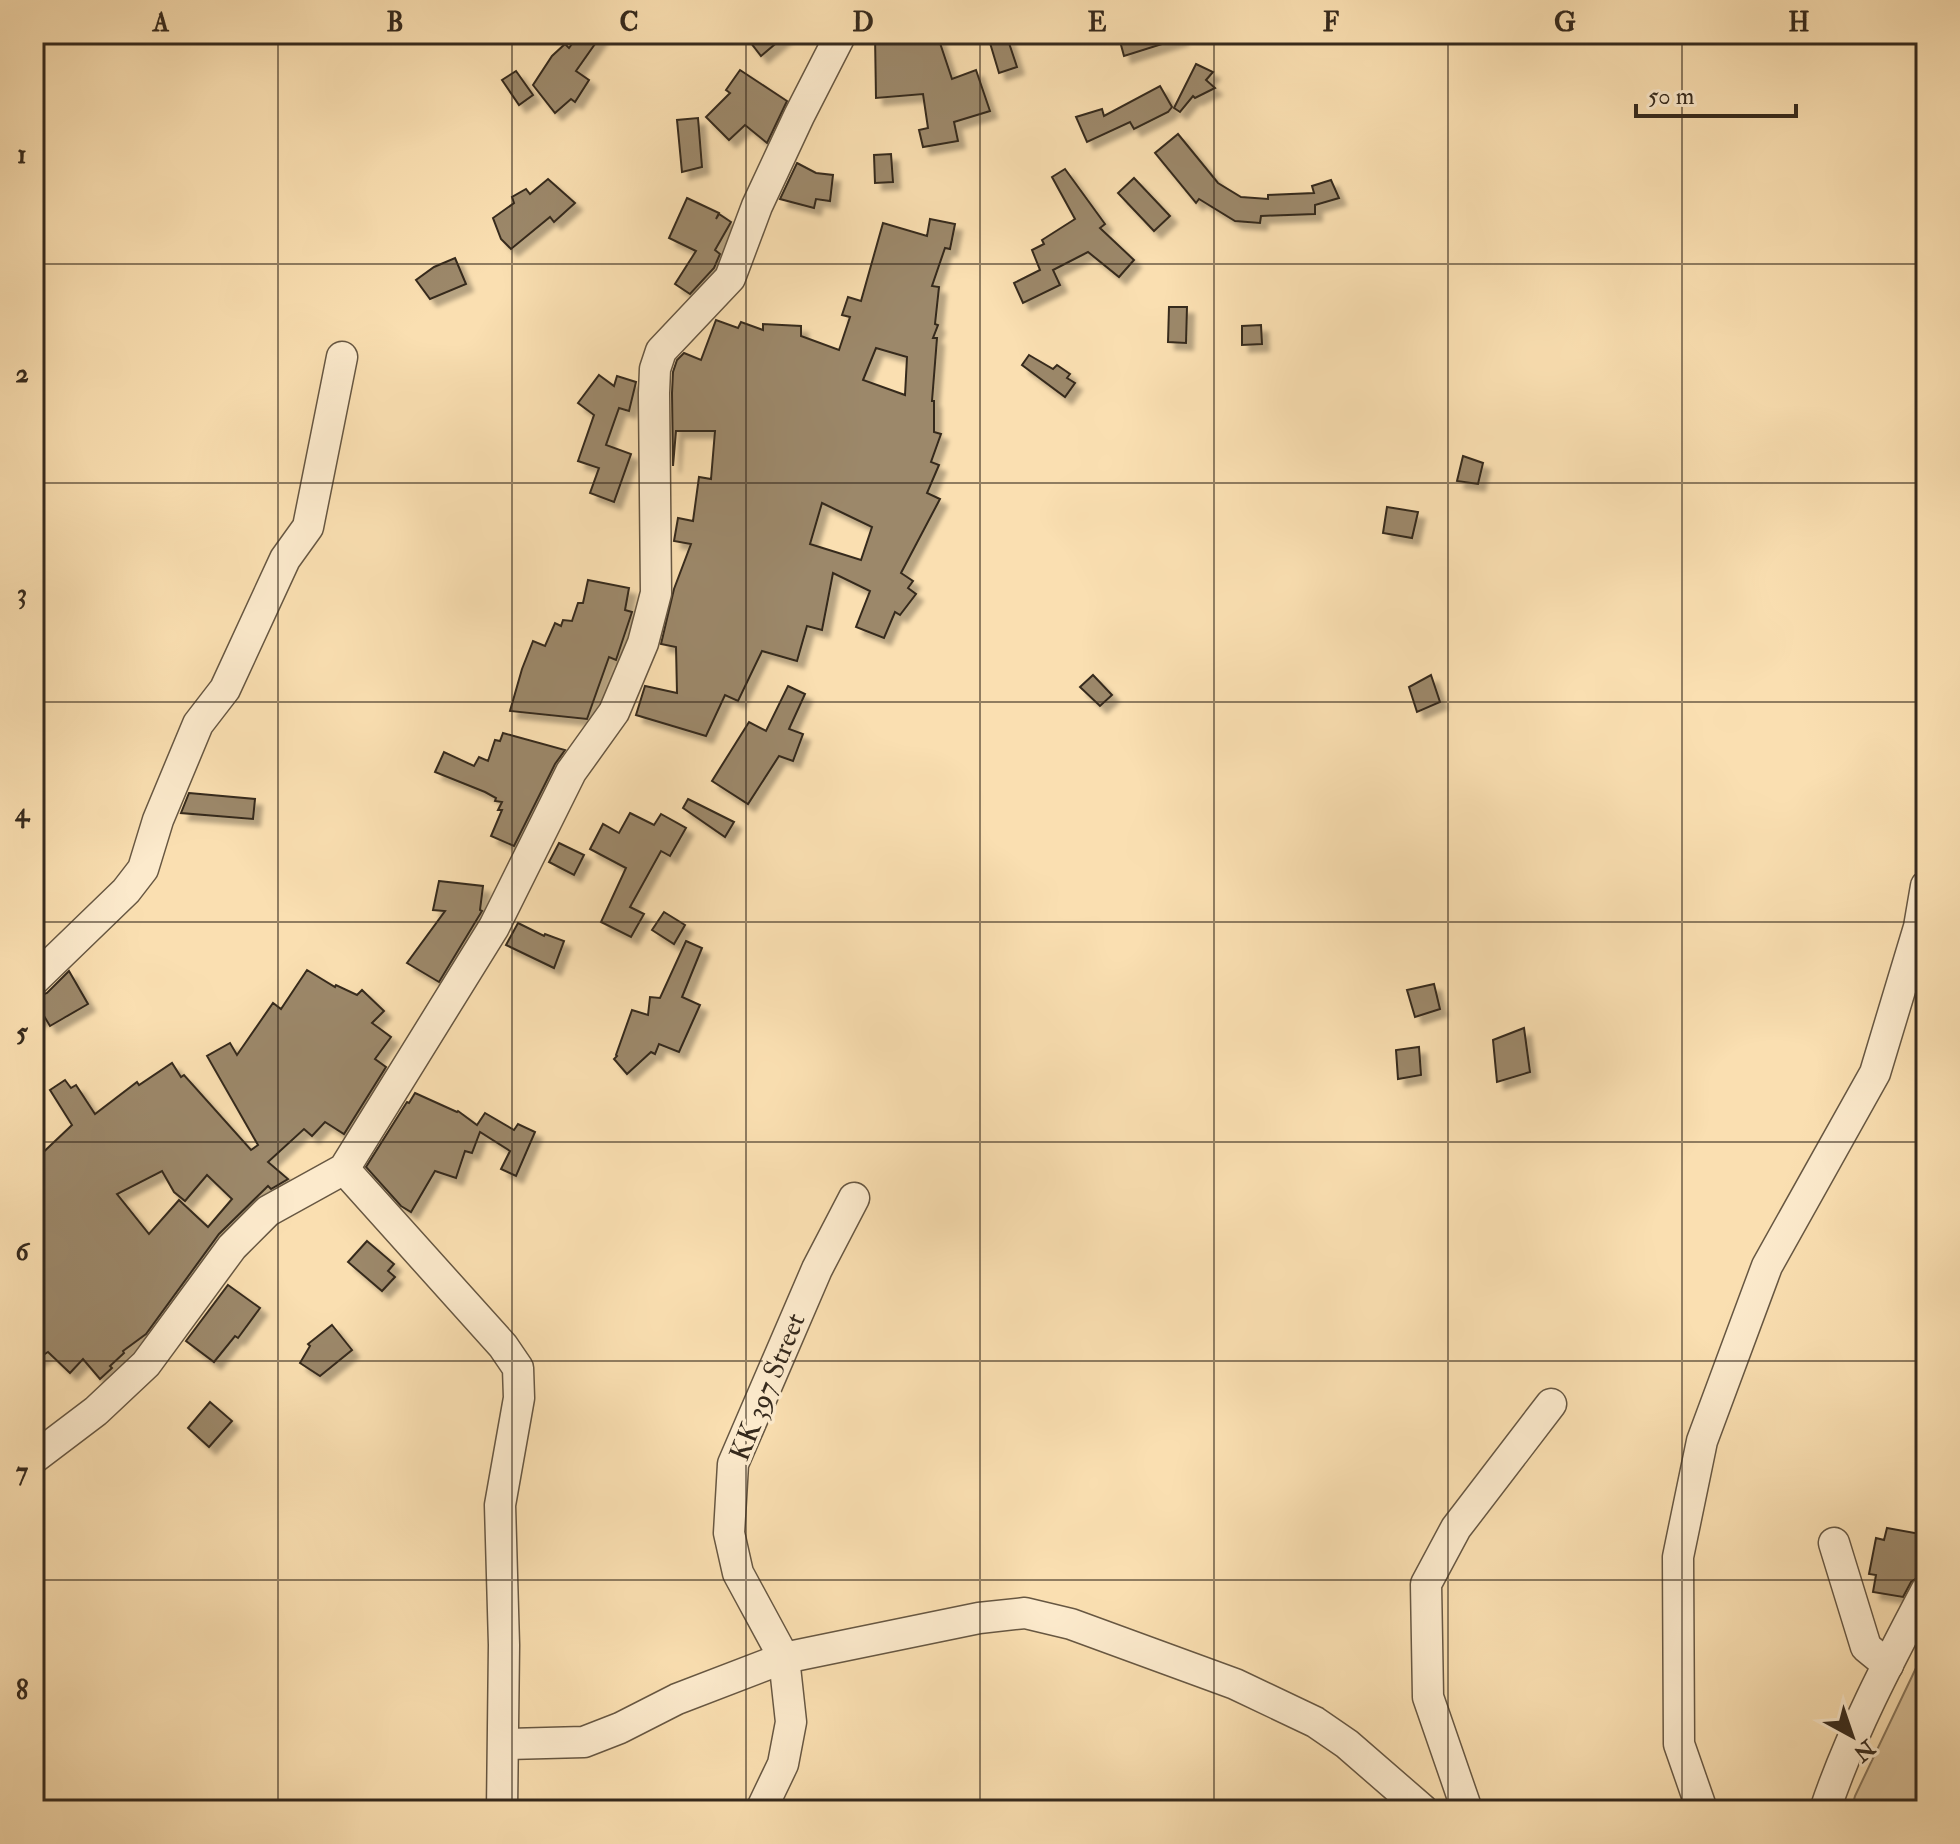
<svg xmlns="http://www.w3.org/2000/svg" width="1960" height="1844" viewBox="0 0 1960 1844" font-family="'IM FELL Double Pica',serif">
<defs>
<filter id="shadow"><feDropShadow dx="7" dy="7" stdDeviation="2" flood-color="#0004"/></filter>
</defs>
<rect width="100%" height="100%" fill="#fadfb1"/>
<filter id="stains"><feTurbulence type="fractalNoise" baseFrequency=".0025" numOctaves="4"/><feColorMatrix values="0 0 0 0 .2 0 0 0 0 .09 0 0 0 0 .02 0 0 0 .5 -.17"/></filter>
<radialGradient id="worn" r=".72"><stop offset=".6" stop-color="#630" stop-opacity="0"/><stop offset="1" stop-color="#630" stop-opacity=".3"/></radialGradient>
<path fill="#d9c098" stroke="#88755a" stroke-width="2" d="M1926,1647V1810H1851L1855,1796Z"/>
<g fill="#9c886a" stroke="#362a1d" stroke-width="2" fill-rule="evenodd" filter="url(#shadow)">
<path d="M579,34H602L576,71L589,80L575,102L571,99L555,113L533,85L552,56L565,44L569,48Z"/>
<path d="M744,34H787L761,56Z"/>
<path d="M1118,34H1180L1181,38L1124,56Z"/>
<path d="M875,35L938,37L952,79L976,70L990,111L954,122L958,141L923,147L919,130L928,128L923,94L876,98Z"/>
<path d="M1007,37L1017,67L999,73L990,43Z"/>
<path d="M1196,64L1213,72L1206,80L1215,88L1195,98L1193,96L1180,112L1174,108Z"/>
<path d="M740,70L787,101L767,143L745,125L729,140L706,117L730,93L726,90Z"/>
<path d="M516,71L533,95L519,105L502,80Z"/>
<path d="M1160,86L1172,107L1168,112L1134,129L1130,122L1087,142L1076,117L1102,109L1104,116Z"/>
<path d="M698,118L702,167L682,172L677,120Z"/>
<path d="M1178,134L1218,183L1241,197L1268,199V195L1314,193L1312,186L1331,180L1339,198L1315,205V214L1261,216L1260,223L1235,221L1199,199L1196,203L1155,153Z"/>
<path d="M891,154L893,182L875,183L874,155Z"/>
<path d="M797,163L816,173L833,175L830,201L816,199L814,208L780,199Z"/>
<path d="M1065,169L1105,224L1100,228L1134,260L1119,277L1088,252L1053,270L1060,285L1023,303L1014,283L1040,270L1032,250L1044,244L1042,240L1075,219L1052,177Z"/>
<path d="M1134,178L1170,216L1154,231L1118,193Z"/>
<path d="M548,179L575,203L554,222L550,217L511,249L501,239L493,218L514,203L512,197L526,189L530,194Z"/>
<path d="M687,198L719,213L716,219L719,214L731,222L715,250L720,254L714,268L690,294L675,284L696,251L669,238Z"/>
<path d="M930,219L955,224L950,249L945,248L932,286L939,287L935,324L938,325L933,338H937L932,401H934V432L941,434L931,462L939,465L927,493L940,499L901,573L913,581L908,588L916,594L900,615L895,612L884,638L856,627L870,591L833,573L822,630L807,626L797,661L762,651L738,701L725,695L706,736L636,715L645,686L677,693L676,647L661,644L674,589L691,544L674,541L678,518L693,521L699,477L711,479L715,431H676L673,466L672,393L673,372L677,360L684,353L701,360L716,320L738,328L741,322L763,330V324L801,326V336L839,350L850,317L842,315L848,297L861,301L883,223L927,236ZM876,348L907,357L905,395L863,380ZM822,503L872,527L861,560L810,544Z"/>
<path d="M455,258L466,284L430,299L416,280L434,267Z"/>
<path d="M1169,307H1187L1186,343L1168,342Z"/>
<path d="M1261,325L1262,344L1242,345V326Z"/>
<path d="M1029,355L1053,369L1057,365L1070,374L1067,378L1075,383L1065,397L1022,365Z"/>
<path d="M599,375L614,386L617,376L636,382L629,411L619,408L606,445L631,454L614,502L590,493L599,468L578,461L594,415L578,403Z"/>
<path d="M1463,456L1483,463L1478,484L1457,481Z"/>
<path d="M1387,507L1418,512L1412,538L1383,533Z"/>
<path d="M588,580L629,588L625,610L632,612L616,660L609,657L587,719L510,711L522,669L533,641L545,646L555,623L561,626L563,620L572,621L578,603H583Z"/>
<path d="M1093,675L1112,695L1100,706L1080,687Z"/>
<path d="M1431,675L1440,702L1417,712L1409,687Z"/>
<path d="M788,686L805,694L789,729L803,734L793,761L779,756L748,804L712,781L749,722L766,731Z"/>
<path d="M503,733L565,750L555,764L514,846L491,836L502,810H498L502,802L495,801L496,798L485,792L435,772L444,752L474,766L479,757L488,761L495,740L500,741Z"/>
<path d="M189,793L255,799L253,819L181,813Z"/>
<path d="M688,799L734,822L725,837L683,808Z"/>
<path d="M630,813L654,825L661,814L686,828L670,856L661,851L630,907L644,914L631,937L601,922L626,868L590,849L603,824L619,833Z"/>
<path d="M559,843L584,855L574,875L549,862Z"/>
<path d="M439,881L483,886L480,910L482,911L439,982L407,963L445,911L433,910Z"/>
<path d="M664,912L685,925L674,944L652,930Z"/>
<path d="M518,923L544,936L545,934L564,941L554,968L506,945Z"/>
<path d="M686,941L702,948L682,997L700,1005L679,1052L659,1044L655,1054L651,1052L627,1074L614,1059L617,1056L616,1055L632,1010L648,1015L650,997L660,998Z"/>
<path d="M307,970L335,987L336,985L357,995L362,990L384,1011L372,1023L391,1037L375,1059L386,1067L344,1134L325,1122L312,1136L304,1129L268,1162L288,1179L271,1189L268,1186L219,1234L146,1334L123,1351L124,1353L110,1366L112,1368L100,1379L83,1359L70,1373L48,1352L34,1361V1161L72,1125L50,1090L65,1080L71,1088L76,1085L95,1114L137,1082L139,1085L172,1063L181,1077L184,1075L251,1150L258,1145L207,1056L230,1043L237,1055L273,1003L281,1009ZM162,1171L174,1192L185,1201L207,1175L232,1199L208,1227L179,1200L149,1234L117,1194Z"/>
<path d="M69,971L88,1004L50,1026L44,1016L34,1022V998L47,993Z"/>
<path d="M1434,984L1440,1009L1415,1017L1407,990Z"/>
<path d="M1524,1028L1530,1072L1497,1082L1493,1040Z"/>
<path d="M1419,1047L1421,1075L1398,1079L1396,1050Z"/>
<path d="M415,1093L457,1112L458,1111L477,1125L485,1113L514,1130L518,1124L535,1132L516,1176L501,1169L510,1151L480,1132L472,1153L465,1151L456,1178L435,1171L411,1212L401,1206L366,1167L407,1102L409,1103Z"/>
<path d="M367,1241L394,1264L388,1271L395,1277L382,1291L348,1262Z"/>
<path d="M228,1285L260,1308L238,1338L235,1336L214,1362L186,1341Z"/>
<path d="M332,1325L352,1350L320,1376L300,1363L310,1346L308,1344Z"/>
<path d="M210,1402L232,1421L209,1447L188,1428Z"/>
<path d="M1887,1528L1926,1535L1923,1574L1911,1582L1903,1597L1873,1592L1876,1575L1869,1574L1876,1538L1884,1540Z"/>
</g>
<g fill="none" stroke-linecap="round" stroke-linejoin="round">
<g stroke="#675742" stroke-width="33">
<g id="minor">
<path d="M34,980L126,891L143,869L158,820L198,724L225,689L285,559L308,527L342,357"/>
<path d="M344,1169L503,1346L518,1368L519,1398L500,1505L504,1645L502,1810"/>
<path d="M34,1458L96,1411L146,1364L232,1247L268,1211L344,1169L494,927L571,772L614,712L643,643L656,593L654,393L655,369L661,351L730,278L757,206L799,116L841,34"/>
<path d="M1834,1543L1866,1647L1888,1665"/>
<path d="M504,1744L584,1742L620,1728L677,1699L784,1658L979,1618L1025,1613L1071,1624L1235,1684L1315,1722L1347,1744L1423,1810"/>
<path d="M761,1810L783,1764L791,1722L784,1658L738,1573L729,1533L733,1464L817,1269L854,1198"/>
<path d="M1467,1810L1428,1697L1426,1584L1456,1528L1551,1404"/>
<path d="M1702,1810L1679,1744L1678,1557L1702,1441L1767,1266L1875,1073L1919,927L1926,886"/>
<path d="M1825,1810C1850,1735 1889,1661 1926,1591"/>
</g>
</g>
<use href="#minor" stroke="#fceacc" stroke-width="30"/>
</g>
<path fill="none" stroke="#362a1d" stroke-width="2" stroke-opacity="0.55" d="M278,34V1810M512,34V1810M746,34V1810M980,34V1810M1214,34V1810M1448,34V1810M1682,34V1810M34,264H1926M34,483H1926M34,702H1926M34,922H1926M34,1142H1926M34,1361H1926M34,1580H1926"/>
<g text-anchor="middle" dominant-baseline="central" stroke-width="7" stroke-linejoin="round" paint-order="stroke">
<g font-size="28" fill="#362a1d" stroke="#fceacc">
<text transform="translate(768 1387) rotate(-68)">KK 397 Street</text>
</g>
</g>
<rect width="1960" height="1844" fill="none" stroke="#fadfb1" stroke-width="88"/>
<g transform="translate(1852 1736) rotate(140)" stroke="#fceacc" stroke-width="6" paint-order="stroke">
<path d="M0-6L14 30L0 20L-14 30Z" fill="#362a1d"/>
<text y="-12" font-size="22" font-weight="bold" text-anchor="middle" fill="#362a1d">N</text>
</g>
<path d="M1636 104v12h160v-12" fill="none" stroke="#362a1d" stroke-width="4"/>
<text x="1648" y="104" font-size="24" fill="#362a1d" stroke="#fceacc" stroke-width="6" paint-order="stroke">50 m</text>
<rect x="44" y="44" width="1872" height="1756" fill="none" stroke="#362a1d" stroke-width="3"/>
<g font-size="26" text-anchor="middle" font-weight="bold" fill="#362a1d">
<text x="161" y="31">A</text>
<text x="395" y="31">B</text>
<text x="629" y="31">C</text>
<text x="863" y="31">D</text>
<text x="1097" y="31">E</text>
<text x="1331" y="31">F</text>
<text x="1565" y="31">G</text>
<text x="1799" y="31">H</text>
<text x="22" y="163">1</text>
<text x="22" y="382">2</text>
<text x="22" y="602">3</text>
<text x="22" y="821">4</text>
<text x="22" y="1041">5</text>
<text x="22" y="1260">6</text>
<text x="22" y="1480">7</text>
<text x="22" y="1699">8</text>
</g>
<rect width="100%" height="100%" filter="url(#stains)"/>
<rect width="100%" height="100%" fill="url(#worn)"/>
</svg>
